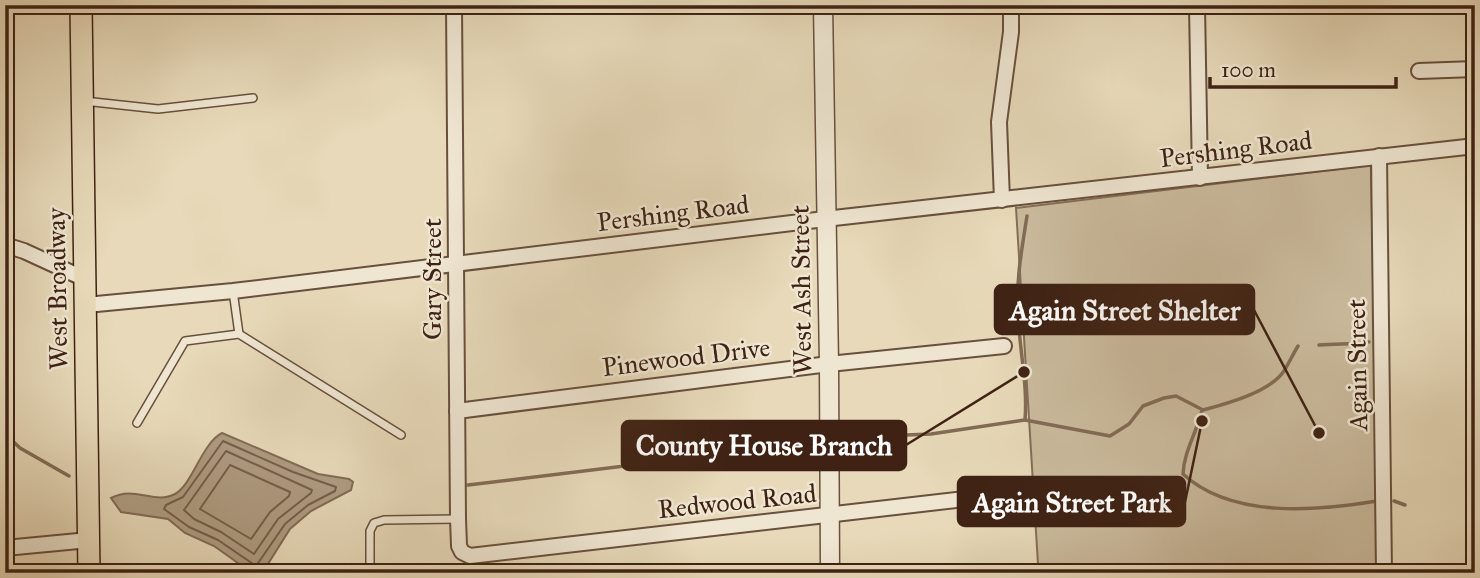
<svg xmlns="http://www.w3.org/2000/svg" width="1480" height="578" viewBox="0 0 1480 578" font-family="'IM FELL Great Primer',serif">
<rect width="100%" height="100%" fill="#e7d9b9"/>
<filter id="stains"><feTurbulence type="fractalNoise" baseFrequency=".00286" numOctaves="4"/><feColorMatrix values="0 0 0 0 .2 0 0 0 0 .09 0 0 0 0 .02 0 0 0 .5 -.17"/></filter>
<radialGradient id="worn" r=".72"><stop offset=".6" stop-color="#630" stop-opacity="0"/><stop offset="1" stop-color="#630" stop-opacity=".3"/></radialGradient>
<path fill="#caba9d" stroke="#846e58" stroke-width="2" d="M1371,165L1378,564H1038L1016,208Z"/>
<path fill="#ae9b81" stroke="#826b55" stroke-width="2" d="M222,433L318,474L349,479L353,482L351,490L311,511L290,529L266,567L261,572L252,573L214,546L185,533L168,519L121,512L111,498C135,485 154,505 175,494C192,485 202,443 222,433Z"/>
<g fill="none" stroke-linecap="round" stroke-linejoin="round">
<g stroke="#765e4a" stroke-width="2">
<path d="M223,441L293,472L336,487L335,491L308,505L285,524L256,566L218,540L189,527L164,509L166,505L183,497Z"/>
<path d="M226,451L312,490L311,493L278,519L254,554L221,532L194,519L184,510Z"/>
<path d="M230,465L290,492L289,496L270,512L251,539L200,509Z"/>
</g>
<g stroke="#826b55" stroke-width="3.5">
<path d="M1319,345C1336,343 1352,345 1369,342"/>
<path d="M1202,410C1197,432 1184,451 1183,474C1232,519 1317,511 1377,501"/>
<path d="M1025,420L1110,436L1129,424L1143,406L1164,398L1176,396L1203,410C1226,404 1270,392 1284,371C1289,363 1293,354 1298,346"/>
<path d="M5,434L20,448L69,476"/>
<path d="M846,441L858,437L931,434L1025,420C1028,384 1019,348 1018,312C1016,279 1022,248 1027,216"/>
<path d="M468,485L814,443"/>
<path d="M1394,501L1405,505"/>
</g>
<g stroke="#69503d" stroke-width="10">
<g id="service">
<path d="M84,101L158,109L253,98"/>
<path d="M233,291L239,334"/>
<path d="M137,423L185,341L239,334L401,435"/>
<path d="M370,573V531L374,523L384,520L458,519"/>
</g>
</g>
<g stroke="#69503d" stroke-width="18">
<g id="minor">
<path d="M454,5L458,519L459,546L462,552L470,556L1017,493"/>
<path d="M1197,5L1200,178"/>
<path d="M1419,71L1475,69"/>
<path d="M1379,156L1384,573"/>
<path d="M1002,200L999,122L1011,32V5"/>
<path d="M5,245L24,251L85,279"/>
<path d="M86,305L233,291L825,219L1475,146"/>
<path d="M457,411L829,364L1004,346"/>
<path d="M5,548L89,540"/>
</g>
</g>
<g stroke="#69503d" stroke-width="21">
<path id="tertiary" d="M823,5L829,364L830,573"/>
</g>
<g stroke="#3f2214" stroke-width="24">
<path id="primary" d="M81,5L89,573"/>
</g>
<use href="#service" stroke="#efe6d2" stroke-width="7"/>
<use href="#minor" stroke="#efe6d2" stroke-width="14"/>
<use href="#tertiary" stroke="#efe6d2" stroke-width="18"/>
<use href="#primary" stroke="#e7d9b9" stroke-width="21"/>
</g>
<g text-anchor="middle" dominant-baseline="central" stroke-width="5" stroke-linejoin="round" paint-order="stroke">
<g font-size="26" fill="#3f2214" stroke="#efe6d2">
<text transform="translate(1236 149) rotate(-7)">Pershing Road</text>
<text transform="translate(673 213) rotate(-7)">Pershing Road</text>
<text transform="translate(432 279) rotate(-90)">Gary Street</text>
<text transform="translate(57 289) rotate(-91)">West Broadway</text>
<text transform="translate(801 290) rotate(-91)">West Ash Street</text>
<text transform="translate(686 357) rotate(-7)">Pinewood Drive</text>
<text transform="translate(1357 365) rotate(-91)">Again Street</text>
<text transform="translate(737 501) rotate(-6)">Redwood Road</text>
</g>
</g>
<path fill="none" stroke="#3f2214" stroke-width="2.5" d="M1319 433L1254 310M1024 372L906 445M1202 421L1185 502"/>
<g fill="#3f2214" stroke="#efe6d2" stroke-width="2.5">
<circle cx="1319" cy="433" r="7"/>
<circle cx="1024" cy="372" r="7"/>
<circle cx="1202" cy="421" r="7"/>
</g>
<g fill="#3f2214" stroke="#3f2214" stroke-width="2.5">
<rect x="995" y="285" width="259" height="49" rx="7"/>
<rect x="622" y="421" width="284" height="49" rx="7"/>
<rect x="958" y="477" width="227" height="49" rx="7"/>
</g>
<g font-size="28" text-anchor="middle" font-weight="bold" fill="#fff">
<text x="1125" y="320">Again Street Shelter</text>
<text x="764" y="455">County House Branch</text>
<text x="1072" y="512">Again Street Park</text>
</g>
<rect width="1480" height="578" fill="none" stroke="#e7d9b9" stroke-width="28"/>
<rect x="7" y="7" width="1466" height="564" fill="none" stroke="#3f2214" stroke-width="3.5"/>
<rect x="14" y="14" width="1452" height="550" fill="none" stroke="#3f2214" stroke-width="2"/>
<path d="M1210 77v10h186v-10" fill="none" stroke="#3f2214" stroke-width="3.5"/>
<text x="1221" y="77" font-size="21" fill="#3f2214" stroke="#efe6d2" stroke-width="5" paint-order="stroke">100 m</text>
<rect width="100%" height="100%" filter="url(#stains)"/>
<rect width="100%" height="100%" fill="url(#worn)"/>
</svg>
